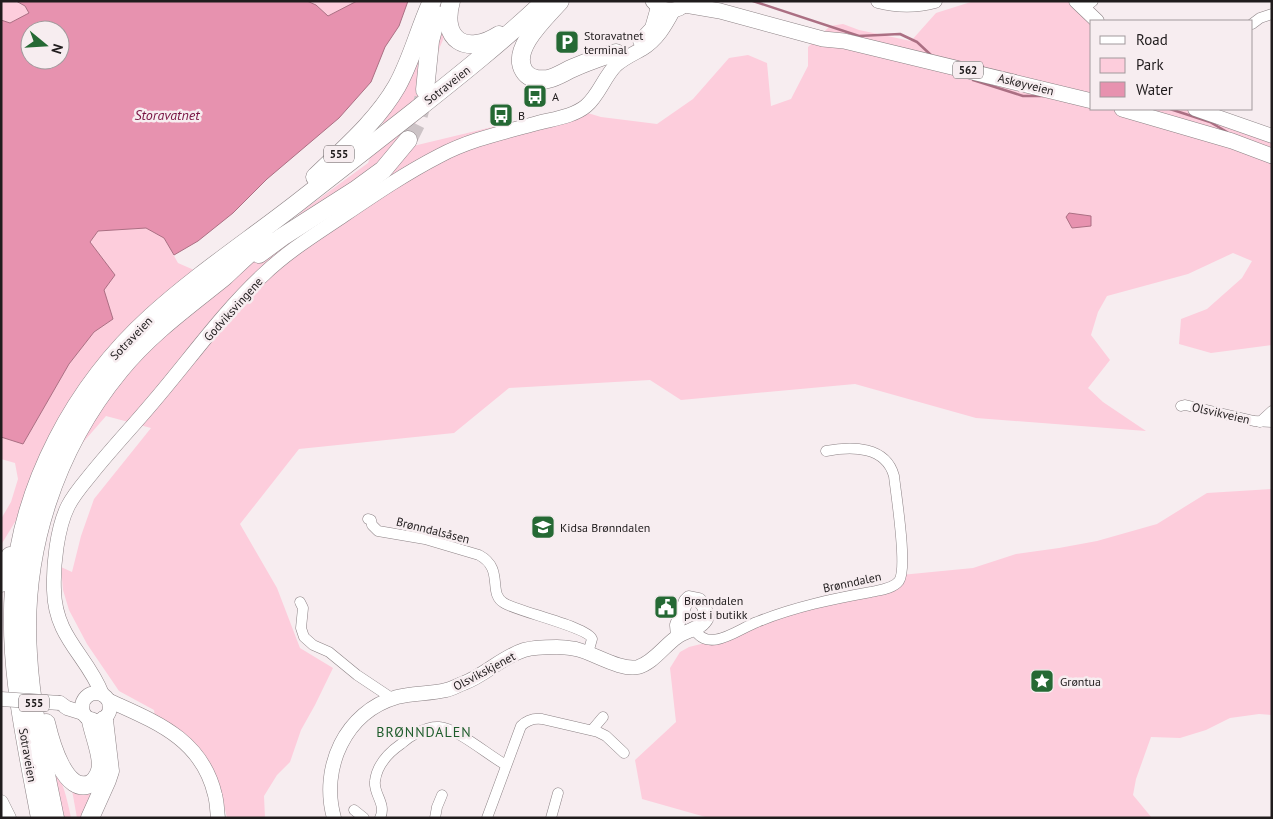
<svg xmlns="http://www.w3.org/2000/svg" width="1273" height="819" viewBox="0 0 1273 819" font-family="'PT Sans',sans-serif">
<rect width="100%" height="100%" fill="#f7edf0"/>
<g fill="#fdcddc">
<path d="M1,1C14,1 22,1 30,13L10,23L1,20Z"/>
<path d="M307,1H357L328,16L316,5Z"/>
<path d="M429,1H459L428,76L409,147L571,108L601,117L657,124L693,99L729,58L748,55L767,63L771,106L791,99L808,66V47L830,26L843,24L859,30L911,41L936,13L974,1H1074L1092,21V109H1193L1272,129V345L1211,353L1179,344L1181,319L1207,309L1242,278L1252,261L1233,253L1188,274L1107,296L1098,312L1091,335L1110,360L1088,388L1103,402L1146,431L976,418L855,384L681,400L650,380L509,388L454,433L299,449L240,524L277,588L300,648L333,668L315,705L301,730L290,762L277,775L264,796L265,818H227L220,788L155,717L154,710L119,691L87,644L69,610L63,590L61,567L72,572L81,536L94,499L151,428L106,416L18,517L1,545V519L11,502L18,479L15,463L1,459V437L23,444L69,364L94,332L113,319L103,290L115,275L90,242L98,231L146,228L164,238L178,263L194,270L265,233L285,227L305,209L368,163Z"/>
<path d="M1272,489V715L1259,714L1230,718L1206,730L1180,738L1151,737L1136,779L1133,795L1152,818H709L642,799L635,760L676,722L670,668L680,652L689,647L717,640L751,624L887,588L901,575L973,568L1016,554L1059,548L1097,541L1157,524L1207,493Z"/>
<path d="M48,755C61,776 66,793 71,818H60Z"/>
<path d="M104,780L86,818H77L72,790Z"/>
</g>
<g fill="#e792af" stroke="#ab6f83" fill-rule="evenodd">
<path d="M16,1H307L316,5L328,16L357,1H408L399,26L385,47L371,82L339,118L267,179L233,213L198,241L174,255L164,238L146,228L98,231L90,242L115,275L104,290L113,319L94,332L69,364L23,444L1,437V20L10,23L29,13L25,6ZM30,30H60V60H30Z"/>
<path d="M1069,213L1091,216V226L1072,228L1066,217Z"/>
</g>
<g fill="none" stroke-linecap="round" stroke-linejoin="round">
<g stroke="#ab6f83" stroke-width="2.5">
<path d="M753,1L859,36L900,34L917,42L931,55"/>
<path d="M973,80L1023,96H1043"/>
<path d="M1170,109L1210,122L1227,132"/>
</g>
<path stroke="#ccc3c6" stroke-width="18" stroke-dasharray="18 9" stroke-linecap="butt" d="M408,140L417,122L424,96"/>
<g stroke="#8c8285" stroke-width="11">
<g id="street">
<path d="M1081,6L1088,5L1093,1"/>
<path d="M1252,24L1260,18L1272,14"/>
<path d="M1181,406L1185,405L1254,421L1272,422"/>
<path d="M1260,422L1272,411"/>
<path d="M368,519L371,520L372,525L378,531L425,539L479,555C505,569 487,593 504,603C519,612 588,627 592,639L588,653"/>
<path d="M300,602L303,608L301,628L304,637L313,645L329,652L357,675L393,699"/>
<path d="M694,629C709,654 738,629 757,622C794,607 832,599 871,592C879,590 893,589 899,581C908,568 896,495 894,476C886,446 852,446 826,451"/>
<path d="M592,730L603,717"/>
<path d="M354,810L364,818"/>
<path d="M380,818C387,804 373,794 375,781C377,765 388,753 401,744C410,736 426,726 439,727C457,728 489,756 506,765"/>
<path d="M435,818L437,807L442,795"/>
<path d="M487,818L521,726C527,720 534,718 542,719L598,732L606,736L624,753"/>
<path d="M551,818L558,793"/>
</g>
</g>
<g stroke="#8c8285" stroke-width="15">
<g id="secondary">
<path d="M878,1C898,6 916,6 935,1"/>
<path d="M1076,1L1097,21"/>
<path d="M640,41L652,28L658,7"/>
<path d="M1195,109L1272,136"/>
<circle cx="96" cy="707" r="14"/>
<path d="M102,694C87,655 55,638 54,590C53,566 57,528 68,506C74,494 83,484 92,473C112,448 134,425 154,401C190,359 223,312 263,275C288,251 316,234 344,215C375,194 406,173 439,156C469,140 501,133 534,124C551,119 573,117 586,106C599,95 604,77 616,65C624,58 633,54 642,49C657,40 665,26 673,11"/>
<path d="M110,701C156,722 202,739 215,795C217,802 217,810 218,818"/>
<path d="M60,703L67,708L83,713"/>
<path d="M1,802L9,818"/>
<path d="M334,818C320,768 345,712 397,697C413,693 430,694 446,690C452,689 458,685 464,683C485,675 502,657 524,650C534,647 546,647 557,647C563,647 570,648 576,649C594,653 620,671 638,667C653,663 664,646 677,637C687,630 702,629 707,617L704,606L699,600L689,598L686,601L677,625L678,636"/>
</g>
</g>
<g stroke="#8c8285" stroke-width="16">
<g id="primary">
<path d="M653,1C663,14 678,13 688,1"/>
<path d="M685,5L720,11L823,39L844,41L1092,101"/>
<path d="M1122,109L1232,141L1272,156"/>
</g>
</g>
<g stroke="#8c8285" stroke-width="19">
<g id="highway">
<path d="M451,1C440,40 466,56 499,35"/>
<path d="M560,1C546,17 510,49 524,71C529,79 539,80 548,79C557,77 564,72 573,68C587,62 601,56 616,53"/>
<path d="M425,90L430,41L437,15"/>
<path d="M315,177C344,149 377,121 397,86C412,59 419,29 432,1"/>
<path d="M259,254L282,237L357,189L383,170L408,140"/>
<path d="M1,583L10,556"/>
<path d="M46,723C50,740 65,798 92,783C97,779 100,773 101,766C101,751 94,736 91,721"/>
<path d="M40,818C26,742 8,666 14,588C22,485 75,386 151,317C196,276 247,242 296,204C336,173 376,141 416,110C460,75 504,40 545,1"/>
<path d="M55,818C44,764 31,709 28,654C21,551 55,449 120,370C149,334 188,306 224,277C238,264 251,251 266,239"/>
<path d="M90,818L107,780L110,771L104,720"/>
</g>
</g>
<use href="#street" stroke="#fff" stroke-width="10"/>
<use href="#secondary" stroke="#fff" stroke-width="14"/>
<use href="#primary" stroke="#fff" stroke-width="15"/>
<use href="#highway" stroke="#fff" stroke-width="18"/>
<g stroke="#8c8285" stroke-width="15" stroke-linecap="butt">
<path id="secondary-bridge" d="M1,699L60,703"/>
</g>
<use href="#secondary-bridge" stroke="#fff" stroke-width="14"/>
</g>
<defs>
<g id="parking-square" transform="scale(1.25)"><rect x="-9" y="-9" width="18" height="18" rx="4" fill="#256934" stroke="#f7edf0"/><path d="M-3.5-5.5H1a3.5 3.5 0 0 1 0 7H-1V5.5H-3.5ZM-1-3.4V-.6H.8a1.4 1.4 0 0 0 0-2.8Z" fill="#fff"/></g>
<g id="bus-square" transform="scale(1.25)"><rect x="-9" y="-9" width="18" height="18" rx="4" fill="#256934" stroke="#f7edf0"/><path d="M-5-6H5V4H4V6H2V4H-2V6H-4V4H-5ZM-3.5-4V0h7V-4ZM-3.5 1.2v1.5H-2V1.2ZM2 1.2v1.5H3.5V1.2Z" fill="#fff"/></g>
<g id="school-square" transform="scale(1.25)"><rect x="-9" y="-9" width="18" height="18" rx="4" fill="#256934" stroke="#f7edf0"/><path d="M0-5L7-2L0 1L-7-2ZM-4 1L0 2.5L4 1V4Q0 6-4 4Z" fill="#fff"/></g>
<g id="civic-square" transform="scale(1.25)"><rect x="-9" y="-9" width="18" height="18" rx="4" fill="#256934" stroke="#f7edf0"/><path d="M-.6-6.5H3V-4.5H.6V-3L4-1V1h2V6H-6V1h2V-1L-.6-3ZM-1.2 2.5V6h2.4V2.5Z" fill="#fff"/></g>
<g id="sight-square" transform="scale(1.25)"><rect x="-9" y="-9" width="18" height="18" rx="4" fill="#256934" stroke="#f7edf0"/><path d="M0-6L1.8-2.2L6-1.7L2.9 1.2L3.7 5.4L0 3.3L-3.7 5.4L-2.9 1.2L-6-1.7L-1.8-2.2Z" fill="#fff"/></g>
</defs>
<g fill-rule="evenodd">
<use href="#parking-square" x="567" y="42"/>
<use href="#bus-square" x="535" y="96"/>
<use href="#bus-square" x="501" y="115"/>
<use href="#school-square" x="543" y="527"/>
<use href="#civic-square" x="666" y="607"/>
<use href="#sight-square" x="1042" y="681"/>
</g>
<g text-anchor="middle" dominant-baseline="central" stroke-width="5" stroke-linejoin="round" paint-order="stroke">
<g fill="#f7edf0" stroke="#605b5c" stroke-width="1">
<rect x="953" y="61.5" width="30" height="17" rx="4"/>
<rect x="324" y="145.5" width="30" height="17" rx="4"/>
<rect x="19" y="694.5" width="30" height="17" rx="4"/>
</g>
<g font-size="11" font-weight="bold" fill="#201c1d">
<text x="968" y="70">562</text>
<text x="339" y="154">555</text>
<text x="34" y="703">555</text>
</g>
<g font-size="12" fill="#201c1d" stroke="#f7edf0" text-anchor="start">
<text x="584" y="35">Storavatnet<tspan x="584" dy="14">terminal</tspan></text>
<text x="552" y="96">A</text>
<text x="518" y="115">B</text>
<text x="560" y="527">Kidsa Brønndalen</text>
<text x="684" y="600">Brønndalen<tspan x="684" dy="14">post i butikk</tspan></text>
<text x="1060" y="681">Grøntua</text>
</g>
<g font-size="12" fill="#201c1d" stroke="#f7edf0">
<text transform="translate(1026 84) rotate(14)">Askøyveien</text>
<text transform="translate(447 85) rotate(-38)">Sotraveien</text>
<text transform="translate(233 309) rotate(-48)">Godviksvingene</text>
<text transform="translate(131 338) rotate(-46)">Sotraveien</text>
<text transform="translate(1221 413) rotate(13)">Olsvikveien</text>
<text transform="translate(433 530) rotate(14)">Brønndalsåsen</text>
<text transform="translate(852 582) rotate(-12)">Brønndalen</text>
<text transform="translate(484 671) rotate(-28)">Olsvikskjenet</text>
<text transform="translate(28 755) rotate(80)">Sotraveien</text>
</g>
<g font-size="14" font-style="italic" fill="#791544" stroke="#f7edf0">
<text x="167" y="115">Storavatnet</text>
</g>
<g font-size="14" letter-spacing="1" fill="#1e5c2b" stroke="#f7edf0">
<text x="424" y="732">BRØNNDALEN</text>
</g>
</g>
<rect width="1273" height="819" fill="none" stroke="#201c1d" stroke-width="5"/>
<rect x="1090" y="20" width="162" height="90" fill="#f7edf0" stroke="#a1999c"/>
<rect x="1100" y="36" width="25" height="8" fill="#ffffff" stroke="#a1999c"/>
<text x="1136" y="45" font-size="15" fill="#201c1d">Road</text>
<rect x="1100" y="58" width="25" height="15" fill="#fdcddc" stroke="#a1999c"/>
<text x="1136" y="70" font-size="15" fill="#201c1d">Park</text>
<rect x="1100" y="82" width="25" height="15" fill="#e792af" stroke="#a1999c"/>
<text x="1136" y="95" font-size="15" fill="#201c1d">Water</text>
<g transform="translate(45 45) rotate(108)"><circle r="24" fill="#f7edf0" stroke="#a1999c"/>
<path d="M0-4L9 19L0 12L-9 19Z" fill="#256934"/>
<text y="-8" font-size="14" font-weight="bold" text-anchor="middle" fill="#201c1d">N</text>
</g>
</svg>
